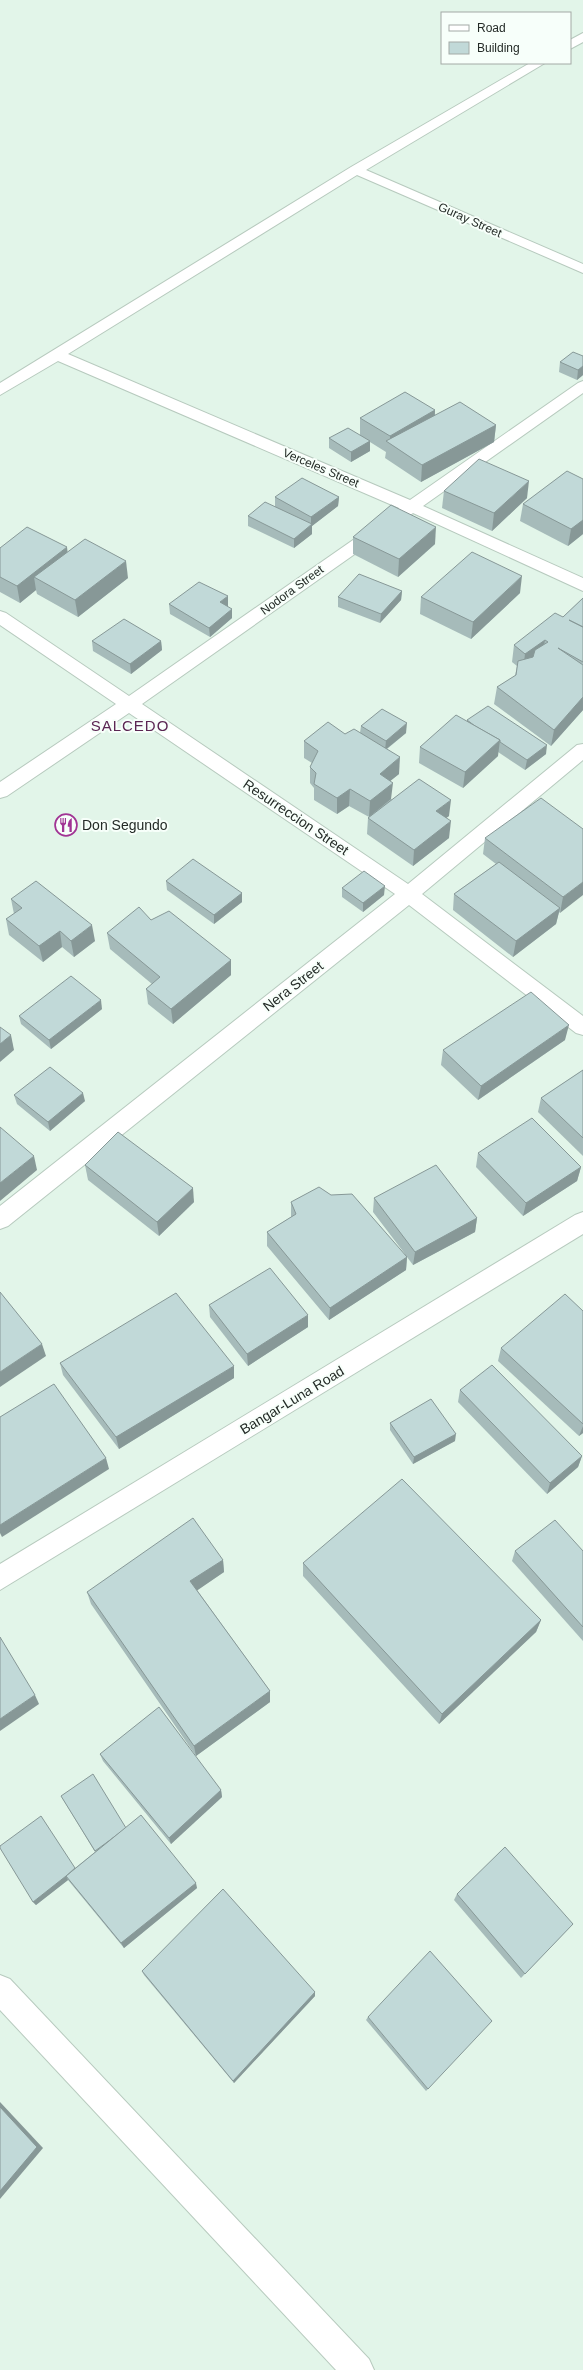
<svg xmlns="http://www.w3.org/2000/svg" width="583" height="2370" viewBox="0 0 583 2370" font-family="Arial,sans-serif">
<rect width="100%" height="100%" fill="#e2f5e9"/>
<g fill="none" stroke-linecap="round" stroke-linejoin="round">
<g stroke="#b7cabe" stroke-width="2">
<g id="street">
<path d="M583,33V42L570,49V40Z"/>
<path d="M530,63H545L366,170L583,264V273L357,175L68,354L410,500L578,383L583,381V393L423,506L583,578V591L413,513L142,704L408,884L577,745L583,744V760L422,894L583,1016V1035L576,1033L409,905L8,1226L0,1229V1206L395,894L129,713L7,796L0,798V782L116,704L0,625V611L6,613L129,696L399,508L58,361L0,395V383L351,167Z"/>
<path d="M0,1975L10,1979L369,2359L374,2370H336L0,2010Z"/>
</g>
</g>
<g stroke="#b7cabe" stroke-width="2">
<path id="secondary" d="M583,1212V1234L0,1590V1564L575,1215Z"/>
</g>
<use href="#street" fill="#fff" fill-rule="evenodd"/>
<use href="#secondary" fill="#fff" fill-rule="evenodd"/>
</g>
<g fill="#a6bbba">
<path d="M583,356V375L577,380L559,372L560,362Z"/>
<path d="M435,410V415L496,425L494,442L421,482L385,458L386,452L370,442V451L351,462L329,448V438L360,435V418Z"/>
<path d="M583,479V534L568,546L520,521L523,504Z"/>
<path d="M444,491L527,498L492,531L442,508Z"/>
<path d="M275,497H339L338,506L312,526V534L294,548L248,526V516L275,507Z"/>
<path d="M353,537L435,544L398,577L353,554Z"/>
<path d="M0,548L67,552L128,578L78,617L37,594L36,590L20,603L0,592Z"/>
<path d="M402,591L401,600L380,623L338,607V597Z"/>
<path d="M520,593L471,639L420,614L421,597Z"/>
<path d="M583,598V710L551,746L494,704L497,687L515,676L517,666L512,662L514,645L563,617Z"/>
<path d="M169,604L228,606V607L232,618L210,637L170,614Z"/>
<path d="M92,641H161L162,650L131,674L93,651Z"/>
<path d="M467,720L546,754L525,770L498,752V756L463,788L419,763L420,747L467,721Z"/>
<path d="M361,726L406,733L387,749L399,774L390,781L391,799L449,816L446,818L449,838L413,866L367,834L368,818L369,817L349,806L337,814L314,800V788L310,783V767L312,763L304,758V741L345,734L360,733Z"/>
<path d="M583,829L560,913L559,912L556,924L513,957L453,910L454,894L496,864L483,854L485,838Z"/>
<path d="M166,881L242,893V902L214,924L167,890Z"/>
<path d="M342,888L384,895L363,912L342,897Z"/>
<path d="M11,899L95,941L74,957L62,947L43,962L9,935L6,919L14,914Z"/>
<path d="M151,920L231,960V975L173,1024L148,1004L146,989L152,984L110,949L107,933Z"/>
<path d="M102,1009L51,1049L21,1024L19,1016Z"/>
<path d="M565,1040L478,1100L441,1065L443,1050Z"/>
<path d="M583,1070V1156L538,1112L541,1098Z"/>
<path d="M14,1095L85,1101L50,1131L17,1104Z"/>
<path d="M478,1153L581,1167L577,1181L523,1216L476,1167Z"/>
<path d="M85,1165L194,1202L159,1236L88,1180Z"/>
<path d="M374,1198L477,1218L475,1232L413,1265L407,1257L406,1270L329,1320L267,1246V1232L291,1217V1202L405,1254L373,1212Z"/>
<path d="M209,1305L308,1327L248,1366L210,1317Z"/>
<path d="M583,1311V1433L579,1436L498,1361L501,1348Z"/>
<path d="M60,1363L234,1378L119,1449L63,1375Z"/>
<path d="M460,1390L582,1456L578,1467L547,1494L458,1402Z"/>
<path d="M390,1423L455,1441L413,1464L390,1430Z"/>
<path d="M515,1551H583V1641L512,1561Z"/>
<path d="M223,1560L224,1572L197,1590L270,1691V1702L196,1756L91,1604L87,1592Z"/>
<path d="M303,1563L541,1620L536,1632L439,1724L303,1576Z"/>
<path d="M100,1754L221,1790L222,1797L171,1844L103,1761Z"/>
<path d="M61,1796L126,1828L197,1888L124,1948L68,1880L36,1905L33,1902L95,1852Z"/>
<path d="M457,1894L573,1924L521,1978L454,1900Z"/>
<path d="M142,1971L315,1996L234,2083L144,1975Z"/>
<path d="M368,2017L428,2089L426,2091L366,2020Z"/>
</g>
<g fill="#879897">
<path d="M583,366V375L577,380L578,370Z"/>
<path d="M435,410L434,427L390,443V436Z"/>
<path d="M496,425L494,442L421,482L422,465Z"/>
<path d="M370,441V451L351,462V452Z"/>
<path d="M529,481L527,498L492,531L494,513Z"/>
<path d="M339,497L338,506L312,526V534L294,548V539L311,525V517Z"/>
<path d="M583,520V534L568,546L571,529Z"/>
<path d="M436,527L435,544L398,577L399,559Z"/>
<path d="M67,547L69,564L34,577L36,590L20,603L17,586Z"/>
<path d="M126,561L128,578L78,617L75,600Z"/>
<path d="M522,576L520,593L471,639L473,622Z"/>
<path d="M402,591L401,600L380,623L381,614Z"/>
<path d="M228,596V606L221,612L220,602Z"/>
<path d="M232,609V618L210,637L209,628Z"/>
<path d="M545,640L542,657L523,670L525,654Z"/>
<path d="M161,641L162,650L131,674L130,664Z"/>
<path d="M583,697V710L551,746L554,730Z"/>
<path d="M407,723L406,733L385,750L386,741Z"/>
<path d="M500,740L498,756L463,788L465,772Z"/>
<path d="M547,745L546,754L525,770L527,760Z"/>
<path d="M400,757L399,774L379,790L380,774Z"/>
<path d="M393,783L391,799L369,817L370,801Z"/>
<path d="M350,789L349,806L337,814V798Z"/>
<path d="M451,800L449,816L434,827L436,811Z"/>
<path d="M451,821L449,838L413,866L414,850Z"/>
<path d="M583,882V895L560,913L563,897Z"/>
<path d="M385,886L384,895L363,912V903Z"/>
<path d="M242,893V902L214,924V915Z"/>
<path d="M560,908L556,924L513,957L516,941Z"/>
<path d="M92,925L95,941L74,957L71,941Z"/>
<path d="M60,931L62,947L43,962L39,946Z"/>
<path d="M231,960V975L173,1024L171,1009Z"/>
<path d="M101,1000L102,1009L51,1049L49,1040Z"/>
<path d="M569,1025L565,1040L478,1100L481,1086Z"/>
<path d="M11,1035L14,1050L0,1062V1044Z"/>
<path d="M83,1093L85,1101L50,1131L48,1122Z"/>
<path d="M34,1156L37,1170L0,1201V1183Z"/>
<path d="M581,1167L577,1181L523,1216L526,1203Z"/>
<path d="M193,1188L194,1202L159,1236L157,1222Z"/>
<path d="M477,1218L475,1232L413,1265L415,1252Z"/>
<path d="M407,1257L406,1270L329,1320L330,1308Z"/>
<path d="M308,1315V1327L248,1366L247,1354Z"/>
<path d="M42,1344L46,1356L0,1387V1372Z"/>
<path d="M234,1366V1378L119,1449L116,1437Z"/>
<path d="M583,1426V1433L579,1436Z"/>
<path d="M456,1434L455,1441L413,1464L414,1457Z"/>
<path d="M582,1456L578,1467L547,1494L550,1483Z"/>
<path d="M106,1458L109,1469L2,1537L0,1533V1525Z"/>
<path d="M223,1560L224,1572L192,1594L190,1581Z"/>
<path d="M541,1620L536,1632L439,1724L442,1714Z"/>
<path d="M270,1691V1702L196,1756L194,1746Z"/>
<path d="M35,1695L39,1704L0,1731V1719Z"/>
<path d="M221,1790L222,1797L171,1844L169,1838Z"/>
<path d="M66,1876L68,1880L36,1905L33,1902Z"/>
<path d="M196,1883L197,1888L124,1948L121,1943Z"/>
<path d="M315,1992V1996L234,2083L233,2081Z"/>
<path d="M0,2102L43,2148L0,2199Z"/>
</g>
<g fill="#c1d9d8" stroke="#879897">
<path d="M573,352L583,356V366L578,370L560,362Z"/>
<path d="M405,392L435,410L390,436L360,418Z"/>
<path d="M460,402L496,425L422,465L386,441Z"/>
<path d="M348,428L370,441L351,452L329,438Z"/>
<path d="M479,459L529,481L494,513L444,491Z"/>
<path d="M567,471L583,479V520L571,529L523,504Z"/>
<path d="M302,478L339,497L311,517L275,497Z"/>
<path d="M265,502L312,524L294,539L248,516Z"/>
<path d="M391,505L436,527L399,559L353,537Z"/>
<path d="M27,527L67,547L17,586L0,577V548Z"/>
<path d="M85,539L126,561L75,600L34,577Z"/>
<path d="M472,552L522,576L473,622L421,597Z"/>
<path d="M359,574L402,591L381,614L338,597Z"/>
<path d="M199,582L228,596L220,602L232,609L209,628L169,604Z"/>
<path d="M583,598V627L569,620L583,627V662L558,648L583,665V697L554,730L497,687L516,675L518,661L533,657L535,650L548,642L545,640L525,654L514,645L555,613L563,617Z"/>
<path d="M124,619L161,641L130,664L92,641Z"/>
<path d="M488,706L547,745L527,760L500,742V740L475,726L467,720Z"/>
<path d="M382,709L407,723L386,741L361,726Z"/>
<path d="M456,715L500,740L465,772L420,747Z"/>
<path d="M328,722L345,734L354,729L400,757L380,774L393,783L370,801L350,789L337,798L314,784L316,773L310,767L318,751L304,741Z"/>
<path d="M419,779L451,800L436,811L451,821L414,850L368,818Z"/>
<path d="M541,798L583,829V882L563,897L485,838Z"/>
<path d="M193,859L242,893L214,915L166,881Z"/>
<path d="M499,862L560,908L516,941L454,894Z"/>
<path d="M364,871L385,886L363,903L342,888Z"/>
<path d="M36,881L92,925L71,941L60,931L39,946L6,919L22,908L11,899Z"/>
<path d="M139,907L151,920L169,911L231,960L171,1009L146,989L160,977L107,933Z"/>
<path d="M71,976L101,1000L49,1040L19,1016Z"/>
<path d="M531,992L569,1025L481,1086L443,1050Z"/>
<path d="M0,1027L11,1035L0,1044Z"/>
<path d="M50,1067L83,1093L48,1122L14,1095Z"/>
<path d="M583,1070V1138L541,1098Z"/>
<path d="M532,1118L581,1167L526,1203L478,1153Z"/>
<path d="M0,1127L34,1156L0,1183Z"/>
<path d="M118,1132L193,1188L157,1222L85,1165Z"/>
<path d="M436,1165L477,1218L415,1252L374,1198Z"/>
<path d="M319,1187L331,1195L352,1194L407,1257L330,1308L267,1232L296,1214L291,1202Z"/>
<path d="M270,1268L308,1315L247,1354L209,1305Z"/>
<path d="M0,1292L42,1344L0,1372Z"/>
<path d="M176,1293L234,1366L116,1437L60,1363Z"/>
<path d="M565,1294L583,1311V1424L501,1348Z"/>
<path d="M492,1365L582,1456L550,1483L460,1390Z"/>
<path d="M54,1384L106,1458L0,1525V1417Z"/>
<path d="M431,1399L456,1434L414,1457L390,1423Z"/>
<path d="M402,1479L541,1620L442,1714L303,1563Z"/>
<path d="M193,1518L223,1560L190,1581L270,1691L194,1746L87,1592Z"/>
<path d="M555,1520L583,1551V1627L515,1551Z"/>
<path d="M0,1637L35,1695L0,1719Z"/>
<path d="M159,1707L221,1790L169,1838L100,1754Z"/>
<path d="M93,1774L126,1828L106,1843L95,1851L61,1796Z"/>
<path d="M141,1815L196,1883L121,1943L66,1876Z"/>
<path d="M41,1816L75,1868L66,1876L33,1902L0,1848V1846Z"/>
<path d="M505,1847L573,1924L525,1974L457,1894Z"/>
<path d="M223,1889L315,1992L233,2081L142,1971Z"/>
<path d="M430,1951L492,2021L428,2089L368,2017Z"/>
<path d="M0,2107L37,2147L0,2191Z"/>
</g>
<defs>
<g id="restaurant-ring" transform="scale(1.15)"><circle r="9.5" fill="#f7fffa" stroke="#a13494" stroke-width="1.5"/><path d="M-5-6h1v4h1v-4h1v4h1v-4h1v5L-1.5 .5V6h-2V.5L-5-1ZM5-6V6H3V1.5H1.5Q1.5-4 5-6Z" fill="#a13494"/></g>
</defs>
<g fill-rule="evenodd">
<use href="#restaurant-ring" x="66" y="825"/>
</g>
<g text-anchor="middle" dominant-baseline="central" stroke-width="4" stroke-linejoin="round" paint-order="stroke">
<g font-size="12" fill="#242b27" stroke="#f7fffa">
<text transform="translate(470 220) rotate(24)">Guray Street</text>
<text transform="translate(321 468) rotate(23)">Verceles Street</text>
<text transform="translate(292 590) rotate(-36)">Nodora Street</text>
</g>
<g font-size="14" fill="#242b27" stroke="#f7fffa">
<text transform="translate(296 817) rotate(34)">Resurreccion Street</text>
<text transform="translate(293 986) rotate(-38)">Nera Street</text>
<text transform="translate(292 1400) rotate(-31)">Bangar-Luna Road</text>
</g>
<g font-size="14" fill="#242b27" stroke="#f7fffa" text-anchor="start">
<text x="82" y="825">Don Segundo</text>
</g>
<g font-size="15" letter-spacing="1" fill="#5b2653" stroke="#f7fffa">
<text x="130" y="725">SALCEDO</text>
</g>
</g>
<rect x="441" y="12" width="130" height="52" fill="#f7fffa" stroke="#a3aaa6"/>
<rect x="449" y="25" width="20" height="6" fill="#ffffff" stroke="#a3aaa6"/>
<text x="477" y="32" font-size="12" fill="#242b27">Road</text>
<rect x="449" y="42" width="20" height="12" fill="#c1d9d8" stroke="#a3aaa6"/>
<text x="477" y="52" font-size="12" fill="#242b27">Building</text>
</svg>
